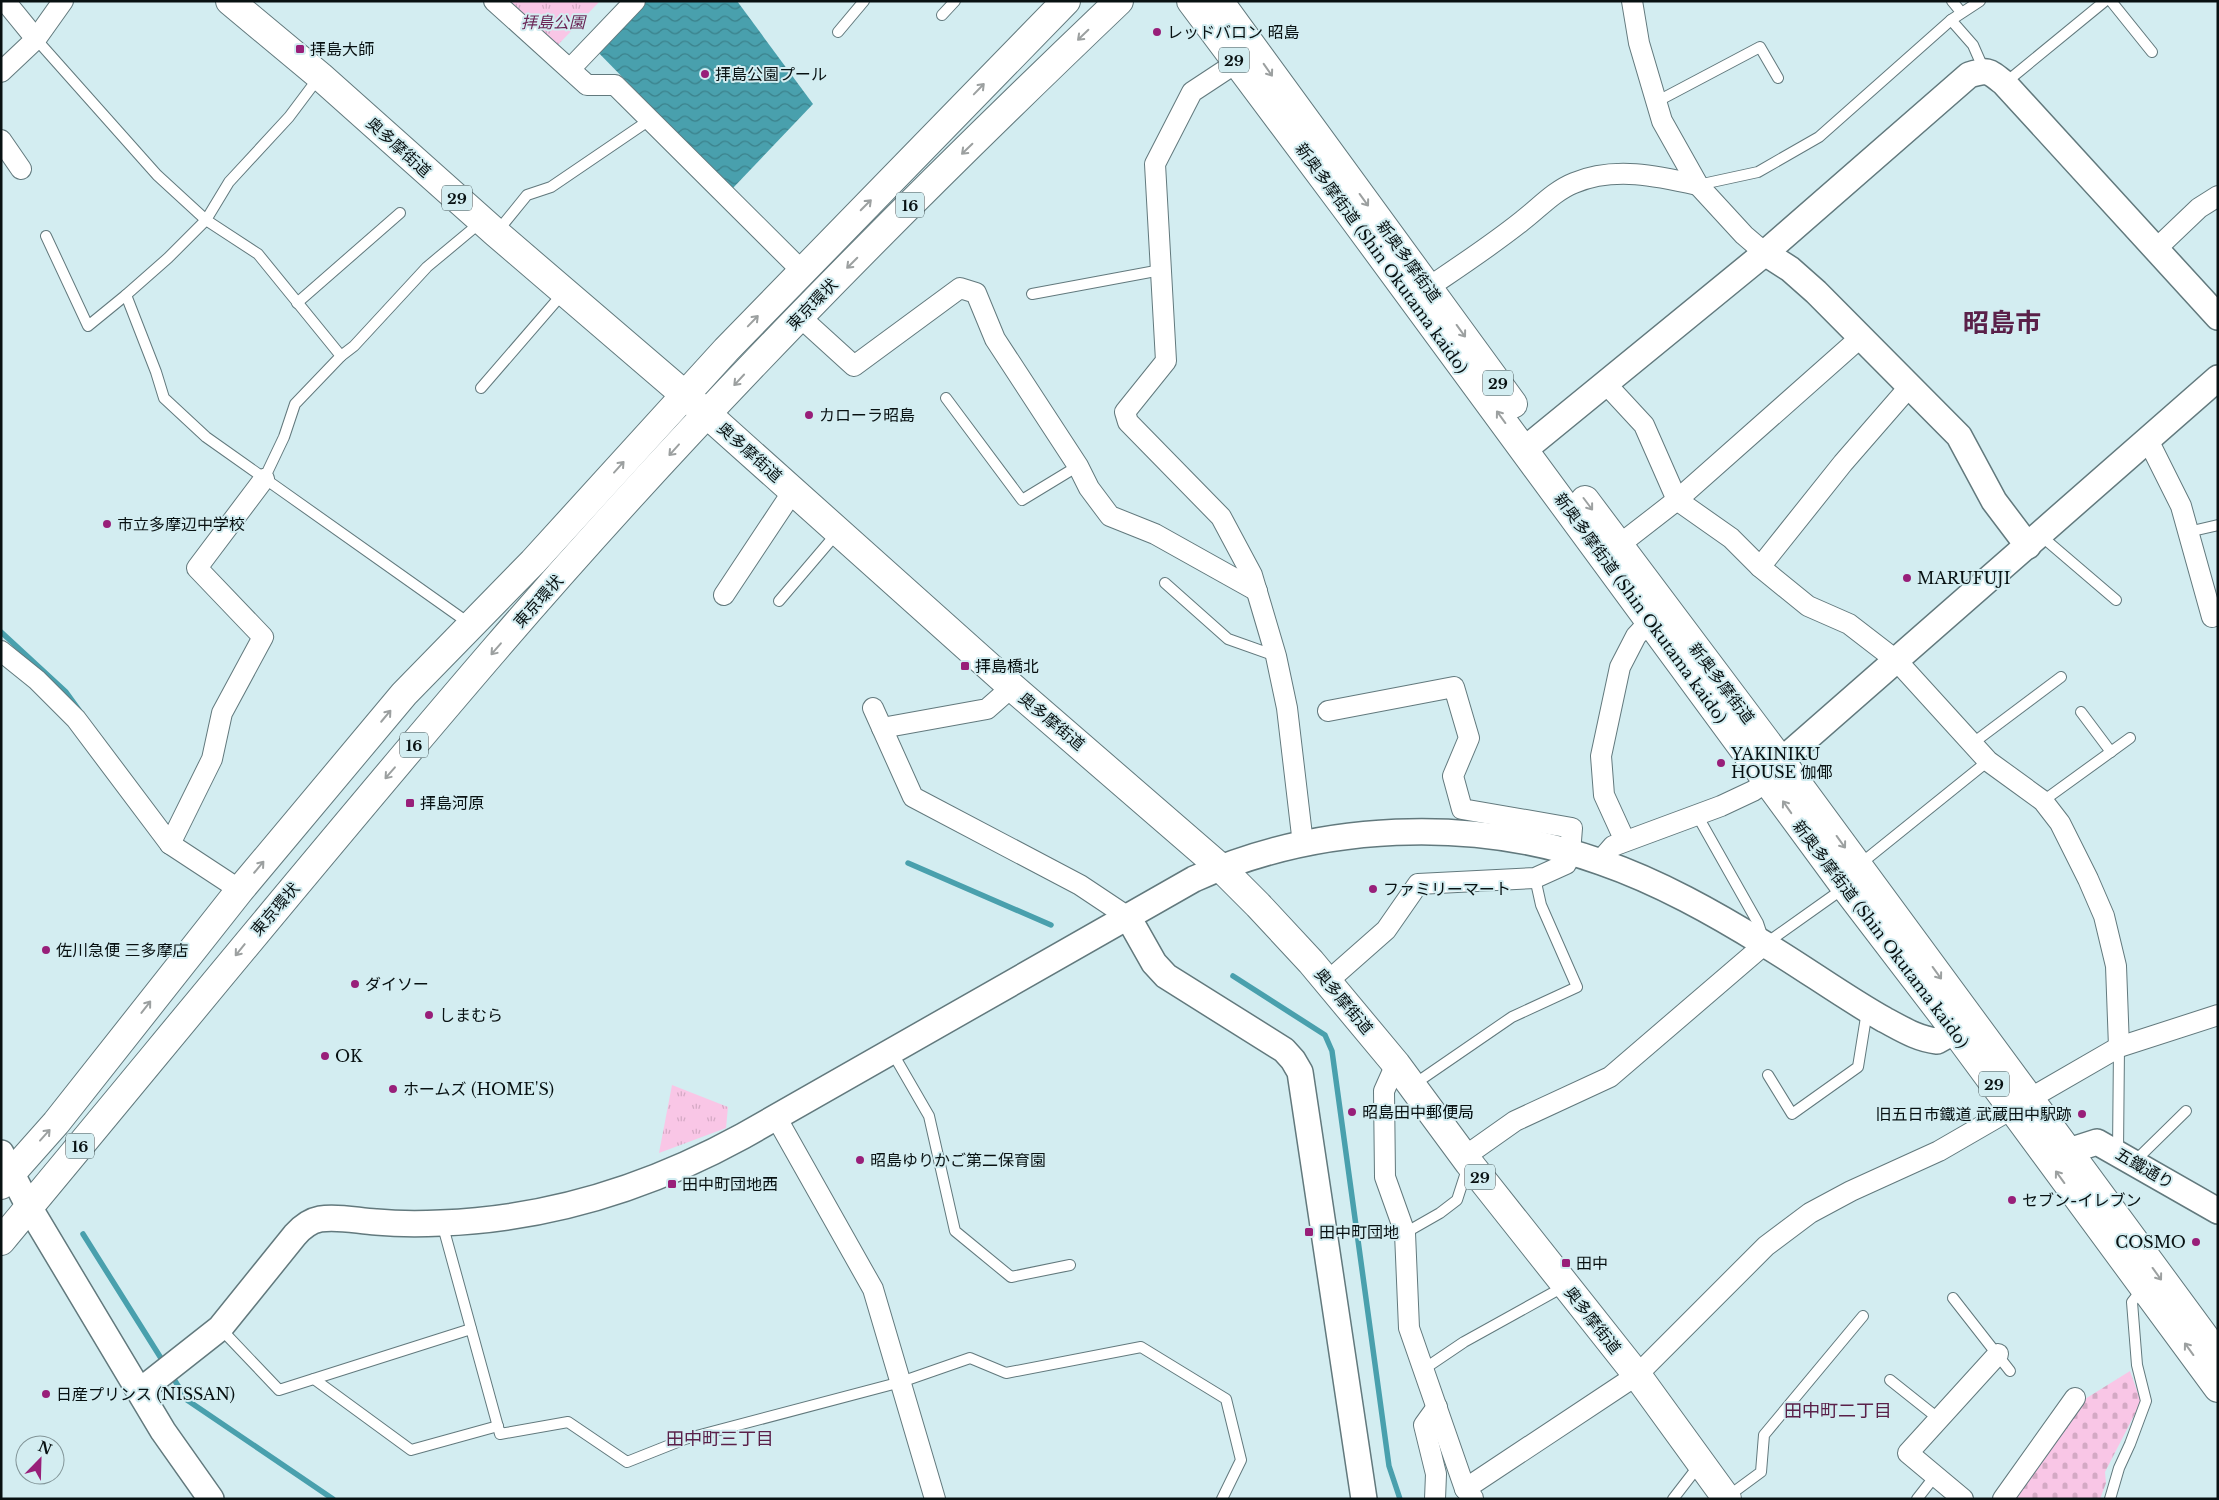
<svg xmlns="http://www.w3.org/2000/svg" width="2219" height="1500" viewBox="0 0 2219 1500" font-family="'Libre Baskerville','Noto Sans JP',serif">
<defs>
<pattern id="cemetery-stones" width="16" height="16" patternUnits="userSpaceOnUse" patternTransform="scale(1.25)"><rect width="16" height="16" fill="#f9c6e6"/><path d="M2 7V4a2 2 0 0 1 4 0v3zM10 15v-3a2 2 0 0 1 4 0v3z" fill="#d4a9c4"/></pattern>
<pattern id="park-tufts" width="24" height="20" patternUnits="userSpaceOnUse" patternTransform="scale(1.25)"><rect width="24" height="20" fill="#f9c6e6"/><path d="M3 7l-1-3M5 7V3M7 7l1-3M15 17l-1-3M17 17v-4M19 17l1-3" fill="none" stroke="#d4a9c4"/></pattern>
<pattern id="water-waves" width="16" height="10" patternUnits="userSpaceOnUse" patternTransform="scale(1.25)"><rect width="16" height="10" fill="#49a0ad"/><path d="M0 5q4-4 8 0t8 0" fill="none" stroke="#3b818b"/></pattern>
</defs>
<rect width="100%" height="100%" fill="#d3edf1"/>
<path fill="url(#cemetery-stones)" d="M2130,1371L2141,1402L2105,1472L2106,1483L2100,1499H2012L2085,1399Z"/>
<g fill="url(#park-tufts)">
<path d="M501,1H600L553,50Z"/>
<path d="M672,1085L728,1107L726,1128L659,1153Z"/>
</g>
<path fill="url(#water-waves)" d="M636,1H737L813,104L732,189L590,44Z"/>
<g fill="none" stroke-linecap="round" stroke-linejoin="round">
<g stroke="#49a0ad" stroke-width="5.5">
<path d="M1,632L66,692L79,710"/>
<path d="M908,863L1051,925"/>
<path d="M1233,976L1325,1035L1332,1051L1389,1466L1400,1499"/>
<path d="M83,1234L164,1363"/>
<path d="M170,1373L187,1400L333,1499"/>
</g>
<g stroke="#62797d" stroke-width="12">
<g id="service">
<path d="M1952,1L1961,12"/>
<path d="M2111,1L2152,52"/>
<path d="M942,15L955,1"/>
<path d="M1951,20L1973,45L1984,70"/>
<path d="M838,32L864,1"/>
<path d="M36,39L157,175L206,220L258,254L341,356"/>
<path d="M319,77L289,117L229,182L206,220L168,258L126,295L156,372L164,398L206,437L470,624"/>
<path d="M2005,83L2105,1"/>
<path d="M1656,102L1760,47L1778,78"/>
<path d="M1698,185L1758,172L1819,137L1951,20L1980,1"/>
<path d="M497,232L527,195L551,187L651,119"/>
<path d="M46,236L88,326L126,295"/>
<path d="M1032,294L1161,270"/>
<path d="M297,303L400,213"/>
<path d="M481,388L564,292"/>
<path d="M946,398L1022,500L1078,466"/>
<path d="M264,479L284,437L295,404L341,356L354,346L427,267L481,222"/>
<path d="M2188,532L2218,525"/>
<path d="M2040,535L2116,600"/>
<path d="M1165,583L1228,639L1276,656"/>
<path d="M779,601L837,533"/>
<path d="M2081,712L2111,752"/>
<path d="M1973,743L2061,677"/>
<path d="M2043,801L2130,738"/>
<path d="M1697,815L1758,923L1765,944L1844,888"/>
<path d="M1859,865L1988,761"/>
<path d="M892,1052L929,1116L955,1231L1011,1277L1070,1265"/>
<path d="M1768,1075L1792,1114L1858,1067L1867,1011"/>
<path d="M1413,1085L1512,1017L1577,987L1541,905L1535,878"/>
<path d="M2118,1151L2119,1047"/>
<path d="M2134,1162L2186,1111"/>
<path d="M442,1223L500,1434L568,1422L627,1462L685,1439L901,1382L970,1358L1006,1373L1141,1347L1226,1399L1241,1460L1222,1499"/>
<path d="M1405,1233L1440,1213L1457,1200L1468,1166"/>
<path d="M1953,1298L2010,1371"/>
<path d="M220,1328L279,1390L471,1329"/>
<path d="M1424,1369L1464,1342L1565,1286"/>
<path d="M314,1379L411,1450L498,1426"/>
<path d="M1890,1380L1939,1419"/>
<path d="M1727,1497L1761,1472L1764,1435L1863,1316"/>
<path d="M1673,1499L1700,1464"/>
<path d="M1917,1499L1935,1476"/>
<path d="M2110,1499L2119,1468L2130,1444L2146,1401L2137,1365L2132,1302L2143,1288"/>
</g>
</g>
<g stroke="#62797d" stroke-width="22">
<g id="minor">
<path d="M5,1L36,39"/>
<path d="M494,1L587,85H615L802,271"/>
<path d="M1632,1L1639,43L1662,121L1698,185L1744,235L1765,253"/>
<path d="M1236,63L1192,92L1155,164L1166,361L1125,412L1128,422L1221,517L1252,575L1276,656L1287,708L1303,844"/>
<path d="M570,69L635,1"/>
<path d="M1,72L36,39L63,1"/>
<path d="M1,140L21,169"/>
<path d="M2156,249L2199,208L2218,196"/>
<path d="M1429,287C1460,266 1492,245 1522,221C1539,208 1554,191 1574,183C1614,166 1658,176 1698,185"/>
<path d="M799,316L854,366L960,288L976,293L995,339L1078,466L1089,488L1110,516L1155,534L1257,591"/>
<path d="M1606,384L1644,425L1677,500L1731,538L1760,567L1808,606L1849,624L1897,661L1988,761L2043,801L2060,823L2088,879L2104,916L2116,966L2119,1047"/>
<path d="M2147,438L2181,506L2212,617"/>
<path d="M1619,545L1677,500L1861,337"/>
<path d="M1760,567L1843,463L1910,386"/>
<path d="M724,595L793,491"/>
<path d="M1,651L37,680L76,719L170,844L240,890"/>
<path d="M873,708L913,797L1080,885L1128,917"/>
<path d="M882,728L987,709L1012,687"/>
<path d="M1625,841L1604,795L1601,756L1620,667L1636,636L1650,621"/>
<path d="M170,844L212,759L222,713L263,637L197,568L264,479"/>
<path d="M1600,861L1613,846L1721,806L1753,791L1768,781"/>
<path d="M1327,982L1386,930L1418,884L1535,878L1566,864L1570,853L1572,828L1462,809L1453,776L1469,738L1454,687L1328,711"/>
<path d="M1396,1064L1384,1091L1385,1177L1405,1233L1409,1328L1465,1489L1473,1498"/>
<path d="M776,1117L873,1289L935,1499"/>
<path d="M1464,1157L1515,1121L1610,1077L1765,944"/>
<path d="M1465,1489L1637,1375L1766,1246L1810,1213L1851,1191L1939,1151L2119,1047L2218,1015"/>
<path d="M1435,1499L1436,1474L1424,1425L1437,1407"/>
<path d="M1963,1499L1908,1453L1998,1354"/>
<path d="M2003,1499L2075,1398"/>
</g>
</g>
<g stroke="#62797d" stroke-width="28">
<g id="tertiary">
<path d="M1765,253L1790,269L1816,292L1959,436L1994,501L2028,546"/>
<path d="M1524,450L1765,253L1969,75C1988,69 1989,71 2004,83L2218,317"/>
<path d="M1771,777L1781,761L2218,378"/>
<path d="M1128,917L1154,963L1166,976L1284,1050L1293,1060L1300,1072L1364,1499"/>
<path d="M2069,1151L2097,1142L2218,1211"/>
<path d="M1,1153L29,1207L163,1431L211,1499"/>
<path d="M140,1391L220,1328L295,1235C302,1227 309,1221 320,1219C338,1216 358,1221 376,1222C398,1224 419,1224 441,1223C548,1219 650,1187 743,1136L1194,879C1319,823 1472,816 1601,862C1659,882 1714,913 1766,945C1806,969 1844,997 1885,1020C1902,1029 1918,1039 1937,1041L1955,1031"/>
</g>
</g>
<g stroke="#62797d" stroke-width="30">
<g id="primary">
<path d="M230,1L320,76L496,233L707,414L1012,687L1220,867L1258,905L1311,962L1396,1064L1469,1163L1637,1375L1727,1499"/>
<path d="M1191,1L1351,215L1845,887L1955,1031L2218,1388"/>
<path d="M1219,1L1513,404"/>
<path d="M1585,500L1781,761L2218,1355"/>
</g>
</g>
<g stroke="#62797d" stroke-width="30">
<g id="trunk">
<path d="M1,1185L56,1123L240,890L404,694L533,562L726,350L1066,1"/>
<path d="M1,1241C166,1043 328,843 496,648C691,421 902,208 1119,1"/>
</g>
</g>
<use href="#service" stroke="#fff" stroke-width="10"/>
<use href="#minor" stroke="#fff" stroke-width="20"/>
<use href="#tertiary" stroke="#fff" stroke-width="25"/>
<use href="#primary" stroke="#fff" stroke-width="28"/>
<use href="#trunk" stroke="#fff" stroke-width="28"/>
</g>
<defs><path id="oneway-shaft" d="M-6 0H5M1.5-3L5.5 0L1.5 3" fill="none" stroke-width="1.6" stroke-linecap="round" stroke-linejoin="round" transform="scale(1.25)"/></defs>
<g stroke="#9ca0a0">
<use href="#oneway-shaft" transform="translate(1083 35) rotate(136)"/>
<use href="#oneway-shaft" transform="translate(1268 70) rotate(55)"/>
<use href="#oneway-shaft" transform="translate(979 89) rotate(-46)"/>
<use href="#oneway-shaft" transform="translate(967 149) rotate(136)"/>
<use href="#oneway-shaft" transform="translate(1364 200) rotate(54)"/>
<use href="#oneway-shaft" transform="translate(866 205) rotate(-45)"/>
<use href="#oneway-shaft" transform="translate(852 263) rotate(135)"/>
<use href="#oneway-shaft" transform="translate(753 321) rotate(-46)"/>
<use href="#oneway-shaft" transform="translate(1461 331) rotate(54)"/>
<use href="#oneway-shaft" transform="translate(739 380) rotate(133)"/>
<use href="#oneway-shaft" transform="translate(1501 417) rotate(-126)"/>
<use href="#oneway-shaft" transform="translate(674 450) rotate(132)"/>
<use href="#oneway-shaft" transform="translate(619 467) rotate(-48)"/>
<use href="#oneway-shaft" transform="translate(1588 504) rotate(53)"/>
<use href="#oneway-shaft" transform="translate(496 649) rotate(131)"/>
<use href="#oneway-shaft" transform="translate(386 716) rotate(-50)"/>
<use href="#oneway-shaft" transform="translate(390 773) rotate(131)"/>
<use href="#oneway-shaft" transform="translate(1787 807) rotate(-125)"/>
<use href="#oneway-shaft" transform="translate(1841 842) rotate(54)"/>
<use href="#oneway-shaft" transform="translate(259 867) rotate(-50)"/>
<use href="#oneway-shaft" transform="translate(240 950) rotate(129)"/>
<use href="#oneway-shaft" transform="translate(1937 973) rotate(54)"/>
<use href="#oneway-shaft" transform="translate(146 1007) rotate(-52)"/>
<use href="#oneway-shaft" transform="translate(45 1135) rotate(-48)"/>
<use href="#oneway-shaft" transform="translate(2060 1177) rotate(-126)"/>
<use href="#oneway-shaft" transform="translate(2157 1274) rotate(54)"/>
<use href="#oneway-shaft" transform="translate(2189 1349) rotate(-126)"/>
</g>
<g fill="#981f79" stroke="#d3edf1" stroke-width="2">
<circle cx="1157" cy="32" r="5"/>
<rect x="295" y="44" width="10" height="10" rx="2.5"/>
<circle cx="705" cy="74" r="5"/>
<circle cx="809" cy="415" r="5"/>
<circle cx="107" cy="524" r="5"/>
<circle cx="1907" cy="578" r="5"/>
<rect x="960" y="661" width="10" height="10" rx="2.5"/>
<circle cx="1721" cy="763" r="5"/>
<rect x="405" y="798" width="10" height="10" rx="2.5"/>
<circle cx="1373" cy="889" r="5"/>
<circle cx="46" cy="950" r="5"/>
<circle cx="355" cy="984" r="5"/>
<circle cx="429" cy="1015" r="5"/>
<circle cx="325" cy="1056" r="5"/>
<circle cx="393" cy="1089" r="5"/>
<circle cx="1352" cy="1112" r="5"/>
<circle cx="2082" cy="1114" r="5"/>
<circle cx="860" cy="1160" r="5"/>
<rect x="667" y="1179" width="10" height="10" rx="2.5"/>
<circle cx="2012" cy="1200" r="5"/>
<rect x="1304" y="1227" width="10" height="10" rx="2.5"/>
<circle cx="2196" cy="1242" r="5"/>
<rect x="1561" y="1258" width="10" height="10" rx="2.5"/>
<circle cx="46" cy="1394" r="5"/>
</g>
<g text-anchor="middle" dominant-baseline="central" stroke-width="4" stroke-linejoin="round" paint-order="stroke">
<g fill="#d3edf1" stroke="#455355" stroke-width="1">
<rect x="1219" y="47.5" width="30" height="25" rx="4"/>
<rect x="442" y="185.5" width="30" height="25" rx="4"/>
<rect x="896" y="192.5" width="28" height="25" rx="4"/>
<rect x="1483" y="370.5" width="30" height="25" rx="4"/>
<rect x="400" y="732.5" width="28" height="25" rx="4"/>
<rect x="1979" y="1071.5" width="30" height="25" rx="4"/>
<rect x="66" y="1133.5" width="28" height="25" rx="4"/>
<rect x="1465" y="1164.5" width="30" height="25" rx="4"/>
</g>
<g font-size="15" font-weight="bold" fill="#081112">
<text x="1234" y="60">29</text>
<text x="457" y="198">29</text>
<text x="910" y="205">16</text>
<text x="1498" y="383">29</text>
<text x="414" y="745">16</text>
<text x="1994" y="1084">29</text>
<text x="80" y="1146">16</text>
<text x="1480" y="1177">29</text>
</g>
<g font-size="16" font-style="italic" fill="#6b2656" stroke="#d3edf1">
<text x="553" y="22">拝島公園</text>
</g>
<g font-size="16" fill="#081112" stroke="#d3edf1" text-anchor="start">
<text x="1167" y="32">レッドバロン 昭島</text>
<text x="310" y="49">拝島大師</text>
<text x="715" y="74">拝島公園プール</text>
<text x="819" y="415">カローラ昭島</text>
<text x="117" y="524">市立多摩辺中学校</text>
<text x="1917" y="578">MARUFUJI</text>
<text x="975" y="666">拝島橋北</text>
<text x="1731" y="754">YAKINIKU<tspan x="1731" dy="18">HOUSE 伽倻</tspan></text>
<text x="420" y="803">拝島河原</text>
<text x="1383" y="889">ファミリーマート</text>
<text x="56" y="950">佐川急便 三多摩店</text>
<text x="365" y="984">ダイソー</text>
<text x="439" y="1015">しまむら</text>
<text x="335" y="1056">OK</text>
<text x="403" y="1089">ホームズ (HOME'S)</text>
<text x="1362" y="1112">昭島田中郵便局</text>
<text x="2072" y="1114" text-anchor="end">旧五日市鐵道 武蔵田中駅跡</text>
<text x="870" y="1160">昭島ゆりかご第二保育園</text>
<text x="682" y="1184">田中町団地西</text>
<text x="2022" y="1200">セブン-イレブン</text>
<text x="1319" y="1232">田中町団地</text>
<text x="2186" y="1242" text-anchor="end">COSMO</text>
<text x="1576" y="1263">田中</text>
<text x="56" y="1394">日産プリンス (NISSAN)</text>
</g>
<g font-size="16" fill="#081112" stroke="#d3edf1">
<text transform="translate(399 147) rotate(42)">奥多摩街道</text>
<text transform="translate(1382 258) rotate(54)">新奥多摩街道 (Shin Okutama kaido)</text>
<text transform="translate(1409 261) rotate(54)">新奥多摩街道</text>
<text transform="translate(812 304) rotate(-46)">東京環状</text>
<text transform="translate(750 452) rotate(42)">奥多摩街道</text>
<text transform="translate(538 601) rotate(-48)">東京環状</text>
<text transform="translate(1641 608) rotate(54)">新奥多摩街道 (Shin Okutama kaido)</text>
<text transform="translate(1722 683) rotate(53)">新奥多摩街道</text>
<text transform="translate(1052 721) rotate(40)">奥多摩街道</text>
<text transform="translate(275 909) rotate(-49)">東京環状</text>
<text transform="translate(1881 934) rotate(53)">新奥多摩街道 (Shin Okutama kaido)</text>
<text transform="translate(1344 1001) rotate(50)">奥多摩街道</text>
<text transform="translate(2145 1168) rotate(30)">五鐵通り</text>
<text transform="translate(1593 1320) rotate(52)">奥多摩街道</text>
</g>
<g font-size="18" fill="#5a2049" stroke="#d3edf1">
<text x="1838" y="1411">田中町二丁目</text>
<text x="720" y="1439">田中町三丁目</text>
</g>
<g font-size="26" font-weight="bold" fill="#5a2049" stroke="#d3edf1">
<text x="2002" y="323">昭島市</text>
</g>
</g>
<rect width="2219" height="1500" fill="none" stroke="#081112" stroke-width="5"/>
<g transform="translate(40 1460) rotate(23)"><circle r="24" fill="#d3edf1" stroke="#829598"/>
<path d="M0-4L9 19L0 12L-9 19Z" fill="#981f79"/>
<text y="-8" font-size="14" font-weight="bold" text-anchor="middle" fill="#081112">N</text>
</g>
</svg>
